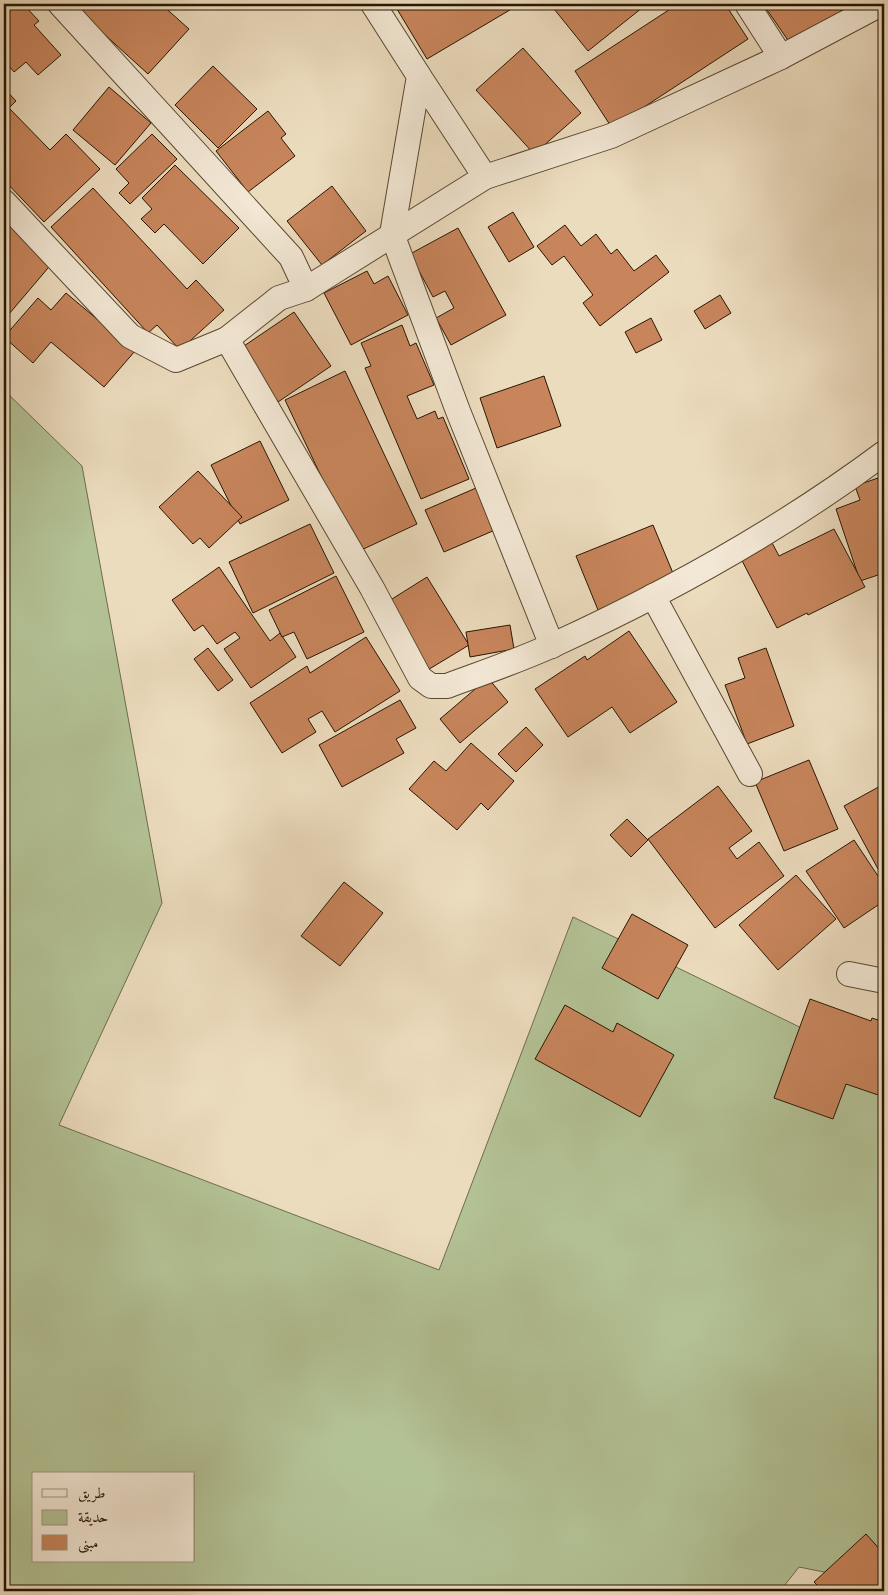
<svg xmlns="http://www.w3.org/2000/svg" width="888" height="1595" viewBox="0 0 888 1595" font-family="Cardo,Amiri,serif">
<rect width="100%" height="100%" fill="#ecdcbe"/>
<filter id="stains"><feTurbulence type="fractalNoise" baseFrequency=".004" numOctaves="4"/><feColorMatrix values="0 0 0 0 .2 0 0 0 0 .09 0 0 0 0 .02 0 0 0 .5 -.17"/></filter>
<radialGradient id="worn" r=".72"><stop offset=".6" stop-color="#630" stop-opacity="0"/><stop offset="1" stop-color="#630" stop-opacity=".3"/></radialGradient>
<path fill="#b3c295" stroke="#6d6c4c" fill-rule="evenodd" d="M4,390L82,466L162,903L59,1125L439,1270L573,917L884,1068V1584L799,1567L780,1591H4ZM34,1474H194V1561H34Z"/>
<g fill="#c8855c" stroke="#271602">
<path d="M4,4H23L39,21L34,25L61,55L38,75L26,62L14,72L4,60V54L10,47L4,40Z"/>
<path d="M71,4H161L189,29L148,74Z"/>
<path d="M394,4H520L427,59Z"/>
<path d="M550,4H647L588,51Z"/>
<path d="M678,4H725L748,39L612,128L575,71Z"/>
<path d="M763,4H836L844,15L794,49Z"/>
<path d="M523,48L581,113L534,154L476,90Z"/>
<path d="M213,66L257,109L218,148L175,105Z"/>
<path d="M109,87L151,123L115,165L73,130Z"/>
<path d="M4,88L16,101L9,108L50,150L66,134L100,169L44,222L4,180Z"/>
<path d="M268,111L286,134L281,138L295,156L248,192L216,151Z"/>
<path d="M152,134L177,159L130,204L119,193L129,183L116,169Z"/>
<path d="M175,165L239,228L203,264L164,224L155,233L141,219L152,209L142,198Z"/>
<path d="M332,186L366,231L322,265L287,221Z"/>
<path d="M93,188L187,289L196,280L224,310L180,350L157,325L148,333L51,227Z"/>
<path d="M513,212L534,247L509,262L488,227Z"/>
<path d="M4,219L54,261L9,314L4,309Z"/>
<path d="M565,225L581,246L596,234L611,254L617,249L634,271L656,255L669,272L600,326L583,303L593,295L564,256L552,265L537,246Z"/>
<path d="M458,228L506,315L451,345L436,318L454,308L445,291L433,297L410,254Z"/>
<path d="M367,271L374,284L388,276L408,315L351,345L324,293Z"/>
<path d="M66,293L135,351L104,387L51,342L33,363L4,337L38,298L51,310Z"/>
<path d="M720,295L731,313L705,329L694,311Z"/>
<path d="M294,312L331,366L278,402L241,348Z"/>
<path d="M651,318L662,340L636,353L625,332Z"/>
<path d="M402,325L410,346L416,343L434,385L407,396L417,419L435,411L438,419L443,417L469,479L421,499L365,368L371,366L361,343Z"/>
<path d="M345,371L417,524L357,552L285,400Z"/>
<path d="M544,376L561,426L497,448L480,398Z"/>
<path d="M260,441L289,500L240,524L211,465Z"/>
<path d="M198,471L242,517L209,548L200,538L193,544L159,507Z"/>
<path d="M878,478L884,498V573L860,581L836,509L860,500L855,486Z"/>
<path d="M476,488L495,530L444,552L425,510Z"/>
<path d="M310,524L334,573L253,613L229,562Z"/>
<path d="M653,525L675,578L598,610L576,556Z"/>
<path d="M834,529L865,587L808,615L807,613L777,628L738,553L769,537L779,556Z"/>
<path d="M219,567L270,641L280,633L296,657L251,688L224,649L240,638L235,632L217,644L203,625L194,631L172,600Z"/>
<path d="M336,576L364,632L307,659L294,632L282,637L269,610Z"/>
<path d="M427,577L469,645L426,671L384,604Z"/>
<path d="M510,625L514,649L470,657L466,632Z"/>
<path d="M629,631L677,702L630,733L612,707L568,737L535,689L585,656L587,660Z"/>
<path d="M366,637L400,691L335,732L322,711L308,719L316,732L282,753L250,703L307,666L310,673Z"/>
<path d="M208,648L233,680L218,691L194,659Z"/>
<path d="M766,648L794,726L747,744L725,685L745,678L738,658Z"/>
<path d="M488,678L508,702L460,743L440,719Z"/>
<path d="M400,700L416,728L396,739L404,753L342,787L319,745Z"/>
<path d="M526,727L543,745L516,772L498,754Z"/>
<path d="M471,743L514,781L488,810L481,803L457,830L409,789L434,761L446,771Z"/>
<path d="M809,760L838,829L784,851L755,782Z"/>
<path d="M884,784V880L844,806Z"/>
<path d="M718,786L752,831L729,848L737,859L759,842L784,876L715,928L648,839Z"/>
<path d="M627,819L648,840L631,857L610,835Z"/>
<path d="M854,840L884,885V901L844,928L806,871Z"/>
<path d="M796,875L836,919L778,970L739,925Z"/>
<path d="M344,882L383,913L340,966L301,936Z"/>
<path d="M632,914L688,945L658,999L602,968Z"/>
<path d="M810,999L871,1021L872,1018L884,1022V1097L846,1084L833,1119L774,1098Z"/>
<path d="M565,1005L613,1032L617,1023L674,1055L640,1117L535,1059Z"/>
<path d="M866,1534L884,1554V1567L881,1570L884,1574V1591H823L814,1582Z"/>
</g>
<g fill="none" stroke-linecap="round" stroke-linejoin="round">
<g stroke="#584831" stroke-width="26">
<g id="street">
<path d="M60,4L291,257L306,289L279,298L227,339L372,588L420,678L431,686H447C482,673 518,661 553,645C669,592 782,529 884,453"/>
<path d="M373,4L419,76L392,234L458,411L552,646"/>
<path d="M747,4L781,57"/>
<path d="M485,177L611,136L781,57L881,4"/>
<path d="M4,202L130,336L176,360L227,339"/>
<path d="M306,289L485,177L419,76"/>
<path d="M653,596L750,774"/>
<path d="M849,974L884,981"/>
</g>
</g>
<use href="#street" stroke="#f3e8d5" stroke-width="24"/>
</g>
<rect width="888" height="1595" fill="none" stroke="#ecdcbe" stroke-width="20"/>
<rect x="5" y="5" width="878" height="1585" fill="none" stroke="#271602" stroke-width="2.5"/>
<rect x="10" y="10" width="868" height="1575" fill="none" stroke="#271602"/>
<rect x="32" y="1472" width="162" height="90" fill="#f3e8d5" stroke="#a19481"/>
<rect x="42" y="1489" width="25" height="8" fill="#f3e8d5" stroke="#a19481"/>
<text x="78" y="1498" font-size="15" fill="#271602">طريق</text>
<rect x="42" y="1510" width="25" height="15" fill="#b3c295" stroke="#a19481"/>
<text x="78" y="1522" font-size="15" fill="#271602">حديقة</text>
<rect x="42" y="1535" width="25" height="15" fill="#c8855c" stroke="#a19481"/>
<text x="78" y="1548" font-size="15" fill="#271602">مبنى</text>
<rect width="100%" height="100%" filter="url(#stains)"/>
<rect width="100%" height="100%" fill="url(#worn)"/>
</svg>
